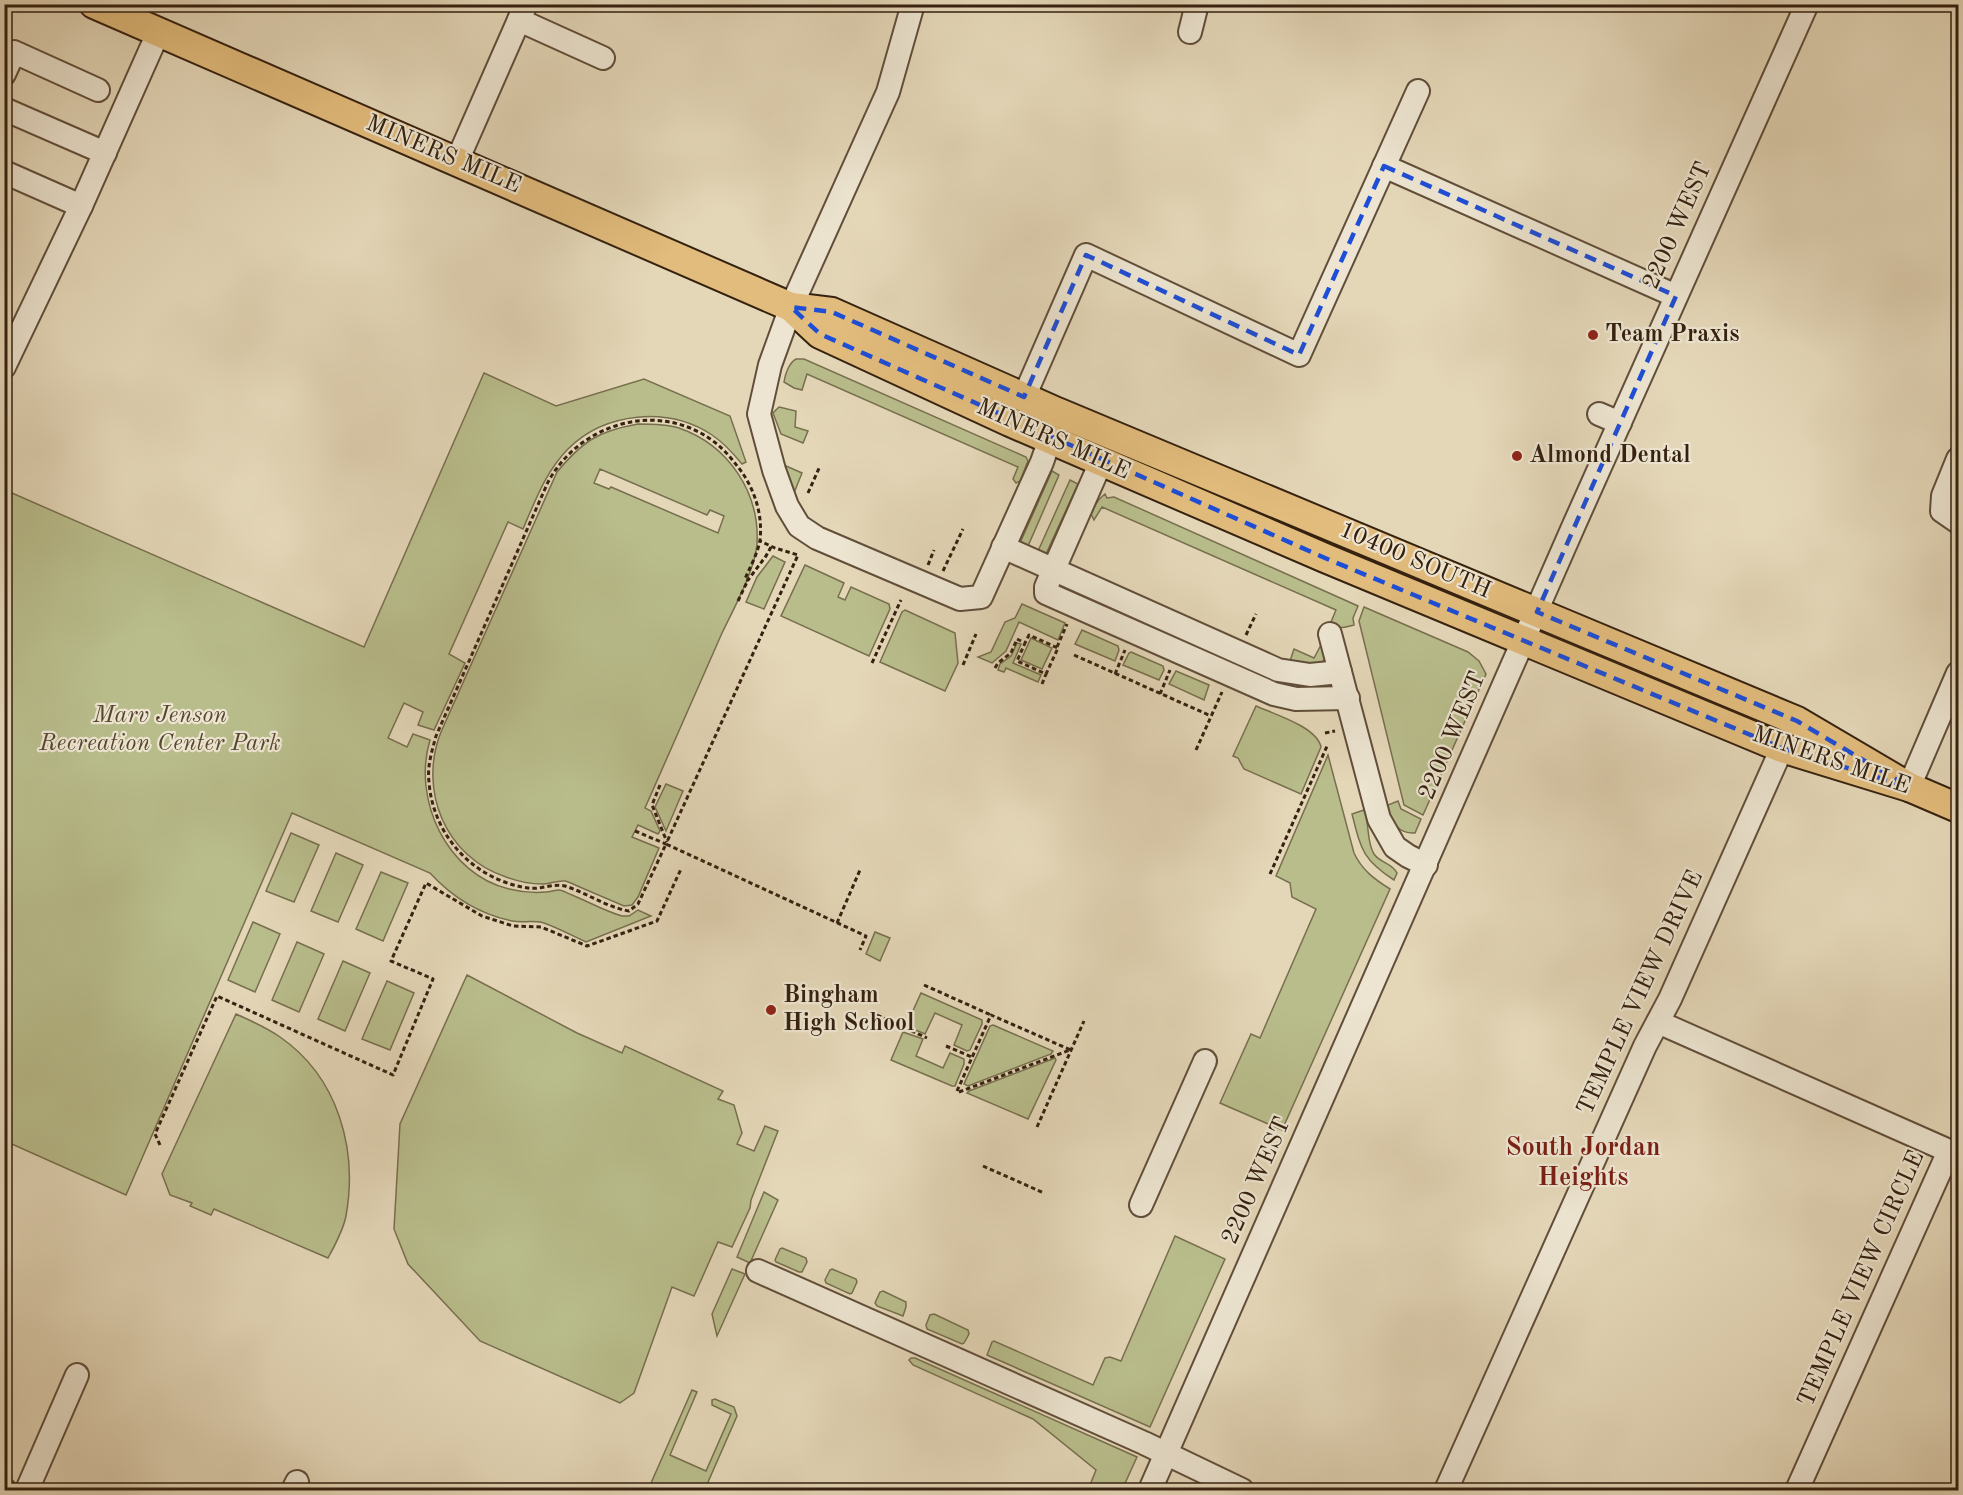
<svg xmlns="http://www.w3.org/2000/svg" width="1963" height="1495" viewBox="0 0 1963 1495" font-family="'Old Standard TT',serif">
<rect width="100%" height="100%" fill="#e4d7b8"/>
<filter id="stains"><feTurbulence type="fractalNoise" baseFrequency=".00333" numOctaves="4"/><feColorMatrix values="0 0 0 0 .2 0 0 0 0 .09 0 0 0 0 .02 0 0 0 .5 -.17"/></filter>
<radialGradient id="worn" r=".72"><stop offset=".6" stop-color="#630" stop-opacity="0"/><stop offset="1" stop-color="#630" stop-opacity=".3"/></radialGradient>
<g fill="#b9bd8c" stroke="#776f4e" stroke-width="1.5" fill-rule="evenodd">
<path d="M796,359H804L1026,457L1028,461L1020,481L1016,483L1013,479L1018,467L807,374L802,390L794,388L784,382C785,374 789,363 796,359Z"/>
<path d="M484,373L556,406L644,379L730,416L746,462L742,464C733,453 724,443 712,435C668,406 605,412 568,449C546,471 535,501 523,529L508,522L449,654L465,663L434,730L418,725L423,712L404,703L388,738L407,747L413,734L430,740C412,800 447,874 509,889C521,892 534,893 546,892C550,892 555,890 559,890C563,890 568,894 572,895C589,902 605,911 622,916H629L638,910L651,916L586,942C573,936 558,928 544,923C534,920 522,923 512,921C479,914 452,897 430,873L292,813L126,1195L5,1141V490L364,647Z"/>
<path d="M779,407L796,411L795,427L808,431L803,443L781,434L773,413Z"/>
<path d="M638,424C652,424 666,424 679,428C728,445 760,492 757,544C755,570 734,608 722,633C696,691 671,750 645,808L651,811L660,831L658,834L638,825L632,837L659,848L638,897L632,905L624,906C610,900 596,894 582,888C577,886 570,882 565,881C558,880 549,884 542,884C531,884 517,881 506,877C445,857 418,790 441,732L557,472C583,441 598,431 638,424ZM600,469L707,515L710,510L724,516L718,533L611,487L609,489L594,483Z"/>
<path d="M786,466L802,473L794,493L784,467Z"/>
<path d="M1052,471L1059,475L1028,546L1020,543Z"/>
<path d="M1070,480L1078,484L1046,554L1038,551Z"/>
<path d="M1105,494L1107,498L1114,497L1358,606L1353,618L1354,625C1345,627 1337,631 1331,622L1336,610L1102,507L1094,520L1091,514C1094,506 1097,500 1105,494Z"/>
<path d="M773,556L785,562L764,609L746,602L757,577Z"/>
<path d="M805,565L844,583L838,597L845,600L851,587L889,604L890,609L869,656L781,616Z"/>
<path d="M1022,604L1065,623L1058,640L1019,622L1006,651L992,663L978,657L991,652L1005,622L1015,618Z"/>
<path d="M1364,607L1468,652L1479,661L1486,674L1423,815L1404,805L1359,621Z"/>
<path d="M905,610L955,633L958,663L945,691L880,662L902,612Z"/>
<path d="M1082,630L1118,646L1119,650L1115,661L1075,644Z"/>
<path d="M1031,638L1052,648L1042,669L1021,660Z"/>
<path d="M1017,643L1021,644L1013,663L1041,675L1038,682L1006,668L1004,672L998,670L1000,664L1011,656Z"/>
<path d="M1321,645H1323L1326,658L1320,664L1305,665L1290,661L1294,649L1314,658Z"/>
<path d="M1131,652L1163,666L1164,670L1159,680L1123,665L1129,653Z"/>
<path d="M1176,671L1209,685L1204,700L1169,684Z"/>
<path d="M1256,706C1274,714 1317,727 1321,747L1301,794L1244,769L1238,758L1233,756Z"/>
<path d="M1328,755L1354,853C1362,870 1374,879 1390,889L1282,1130L1220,1103L1251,1034L1260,1038L1316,909L1292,897L1290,883L1276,876Z"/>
<path d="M666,784L683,791L666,831L655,807Z"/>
<path d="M1398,801L1401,809L1421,819L1415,833C1398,834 1392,822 1386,809L1388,805Z"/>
<path d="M1364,810C1370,824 1366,841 1374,854C1380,863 1392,863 1397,873L1394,880C1362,859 1361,849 1352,814Z"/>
<path d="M291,833L319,845L294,902L266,891Z"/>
<path d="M336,853L363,865L338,922L311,911Z"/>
<path d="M381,872L408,883L383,941L356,929Z"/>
<path d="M253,922L280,934L255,992L228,980Z"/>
<path d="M875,932L890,938L880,961L866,954Z"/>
<path d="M297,942L324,954L299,1012L272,1000Z"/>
<path d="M343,961L370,973L345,1031L318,1019Z"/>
<path d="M467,975L577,1033L622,1053L625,1046L723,1091L718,1099L734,1105L742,1133L737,1144L754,1151L765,1126L778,1131L751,1200L750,1208L732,1247L718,1242L694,1296L672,1287L634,1393L620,1403L480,1341L408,1264L394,1229L400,1124Z"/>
<path d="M387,981L414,993L390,1050L362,1039Z"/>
<path d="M921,993L982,1020V1024L970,1050L967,1051L954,1045L962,1025L935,1013L925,1034L906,1026Z"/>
<path d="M236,1014C251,1021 266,1027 280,1037C338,1077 358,1149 346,1216C343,1231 335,1245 328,1258L214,1209L211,1215L190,1206L192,1203L170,1195L162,1174Z"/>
<path d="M993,1025L1053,1051L1051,1054L968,1086L964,1084L990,1026Z"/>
<path d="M903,1032L923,1039L916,1056L943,1068L950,1053L964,1059V1064L955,1086H952L891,1060Z"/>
<path d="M1055,1058L1056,1060L1028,1119L967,1093L969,1091Z"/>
<path d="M764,1192L778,1200L750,1263L737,1257Z"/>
<path d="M1175,1236L1225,1259L1150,1427L987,1355L992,1342L994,1341L1093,1385L1105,1358L1110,1357L1121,1361Z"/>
<path d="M782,1248L806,1258L807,1262L802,1272H799L776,1262L775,1260L780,1249Z"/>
<path d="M732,1269L745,1274L717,1336L712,1314Z"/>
<path d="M832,1269L856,1279L857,1282L852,1293L850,1294L826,1283L825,1280L830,1270Z"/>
<path d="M883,1291L906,1302V1307L903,1316L877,1306L875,1303L880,1292Z"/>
<path d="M934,1314L968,1330L969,1334L964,1343L962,1344L927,1329L926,1325L930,1315Z"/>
<path d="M911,1358H915L1137,1457L1122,1490H1088L1096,1470L1033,1419L913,1365L909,1360Z"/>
<path d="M692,1390L697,1392L670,1455L706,1471L731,1414L712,1405V1400L715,1399L734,1407L737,1416L705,1489L709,1490H667L651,1483Z"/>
</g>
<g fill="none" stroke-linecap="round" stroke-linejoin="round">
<g stroke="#614e3a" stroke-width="26">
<g id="minor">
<path d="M913,4L888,92L791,307L770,365L759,414L774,470L787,506L799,526L817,538L960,599L981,597L1042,462L1050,439"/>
<path d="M519,20L603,58"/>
<path d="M1190,32L1197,4"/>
<path d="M4,74L14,52L98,90"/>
<path d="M4,109L105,153"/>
<path d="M457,161L526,4"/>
<path d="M1384,166L1676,296"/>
<path d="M4,172L81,206"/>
<path d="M4,367L81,206L158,33"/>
<path d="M1024,397L1086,255L1299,355L1418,91"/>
<path d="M1599,414L1620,423"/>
<path d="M1958,459L1943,496L1942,511L1958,522"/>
<path d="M1101,462L1046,587V593L1274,694L1296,699L1348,698"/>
<path d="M1003,547L1278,670L1310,675L1340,672"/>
<path d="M1330,634L1379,819L1395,847L1408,856L1426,865"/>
<path d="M1909,787L1958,673"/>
<path d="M1658,1022L1949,1151L1797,1490"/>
<path d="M1141,1205L1205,1061"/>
<path d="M758,1271L1144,1443L1242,1490"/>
<path d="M4,1490H5"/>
<path d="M27,1490L77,1375"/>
<path d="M293,1490L297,1482"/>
<path d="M1150,1490L1574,525L1807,4"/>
<path d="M1446,1490L1645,1046L1670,999L1782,748"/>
</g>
</g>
<g stroke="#352110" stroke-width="32">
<g id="major">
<path d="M94,4L791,307L832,312L1057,412L1797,721L1909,787"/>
<path d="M791,307L820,334L1010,422L1325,558L1782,748L1909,787L1958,808"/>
</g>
</g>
<g stroke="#352110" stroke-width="3" stroke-dasharray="4.5 3" stroke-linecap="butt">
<path d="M808,493L820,466"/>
<path d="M771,547L766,556L748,580L745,579C750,567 758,553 760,540C763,514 754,487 738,467C731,458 723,448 713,441C658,400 580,423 548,482L436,736C432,751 427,766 429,782C433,836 474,880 528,888C540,890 554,883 565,886C587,893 606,907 629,911L638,904L666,844L866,936L860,950"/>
<path d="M928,565L934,550"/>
<path d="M943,571L963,529"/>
<path d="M738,601L748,580"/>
<path d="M1246,635L1256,614"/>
<path d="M1057,647L1067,624"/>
<path d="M1074,655L1211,716"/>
<path d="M872,663L901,600"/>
<path d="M963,665L976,634"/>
<path d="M995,668L998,663L1011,653L1017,639L1025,643L1017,661L1046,674L1058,648L1029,635L1025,643"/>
<path d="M1115,674L1125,650"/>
<path d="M1042,684L1046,674"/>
<path d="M1160,694L1170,670"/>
<path d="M1325,733L1335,731"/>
<path d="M1196,750L1222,692"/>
<path d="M660,785L652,805L667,842"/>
<path d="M635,831L666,844L798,555L775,548L760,541"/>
<path d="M1270,874L1328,744"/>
<path d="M837,923L860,870"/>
<path d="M924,985L991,1015"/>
<path d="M877,1015L927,1038"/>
<path d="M946,1046L972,1057"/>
<path d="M957,1091L991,1015L1071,1050"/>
<path d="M959,1092L1070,1050"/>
<path d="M1037,1127L1084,1021"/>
<path d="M160,1145L155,1134L217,996L393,1075L433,979L391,961L426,883L482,916L513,926L541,927L587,946L657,921L681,869"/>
<path d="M983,1166L1044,1193"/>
</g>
<use href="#minor" stroke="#ede5d1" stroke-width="22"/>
<use href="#major" stroke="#e2bc7c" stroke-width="28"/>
</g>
<path fill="none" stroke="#1d4ed8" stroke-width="4.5" stroke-dasharray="12 8" stroke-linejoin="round" d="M1384,166L1676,296L1537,612L1797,721L1909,787L1782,748L1325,558L820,334L791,307L832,312L1024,397L1086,255L1299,355Z"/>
<g fill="#8f2418" stroke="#ede5d1" stroke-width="2">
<circle cx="1593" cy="335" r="6"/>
<circle cx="1517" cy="456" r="6"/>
<circle cx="771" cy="1010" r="6"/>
</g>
<g text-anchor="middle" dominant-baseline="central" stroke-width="4.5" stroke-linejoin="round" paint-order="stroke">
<g font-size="24" fill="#352110" stroke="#ede5d1">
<text transform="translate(443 155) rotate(23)">MINERS MILE</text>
<text transform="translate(1678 226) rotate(-66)">2200 WEST</text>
<text transform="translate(1053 440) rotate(24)">MINERS MILE</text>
<text transform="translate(1415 561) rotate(23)">10400 SOUTH</text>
<text transform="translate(1453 736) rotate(-67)">2200 WEST</text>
<text transform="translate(1831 761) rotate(19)">MINERS MILE</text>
<text transform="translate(1641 993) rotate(-65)">TEMPLE VIEW DRIVE</text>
<text transform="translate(1257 1181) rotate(-66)">2200 WEST</text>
<text transform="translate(1862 1279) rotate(-66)">TEMPLE VIEW CIRCLE</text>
</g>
<g font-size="24" font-weight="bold" fill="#352110" stroke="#ede5d1" text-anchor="start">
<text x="1605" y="335">Team Praxis</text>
<text x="1529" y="456">Almond Dental</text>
<text x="783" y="996">Bingham<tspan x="783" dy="28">High School</tspan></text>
</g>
<g font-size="24" font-style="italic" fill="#56482f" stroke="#ede5d1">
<text x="160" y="716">Marv Jenson<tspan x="160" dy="28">Recreation Center Park</tspan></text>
</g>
<g font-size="26" font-weight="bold" fill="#7a1f14" stroke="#ede5d1">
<text x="1583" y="1148">South Jordan<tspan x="1583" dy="30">Heights</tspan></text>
</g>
</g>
<rect width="1963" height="1495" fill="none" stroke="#e4d7b8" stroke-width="24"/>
<rect x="6" y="6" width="1951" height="1483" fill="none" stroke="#352110" stroke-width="3"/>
<rect x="12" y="12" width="1939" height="1471" fill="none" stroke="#352110" stroke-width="1.5"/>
<rect width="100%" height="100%" filter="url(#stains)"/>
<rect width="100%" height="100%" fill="url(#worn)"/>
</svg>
